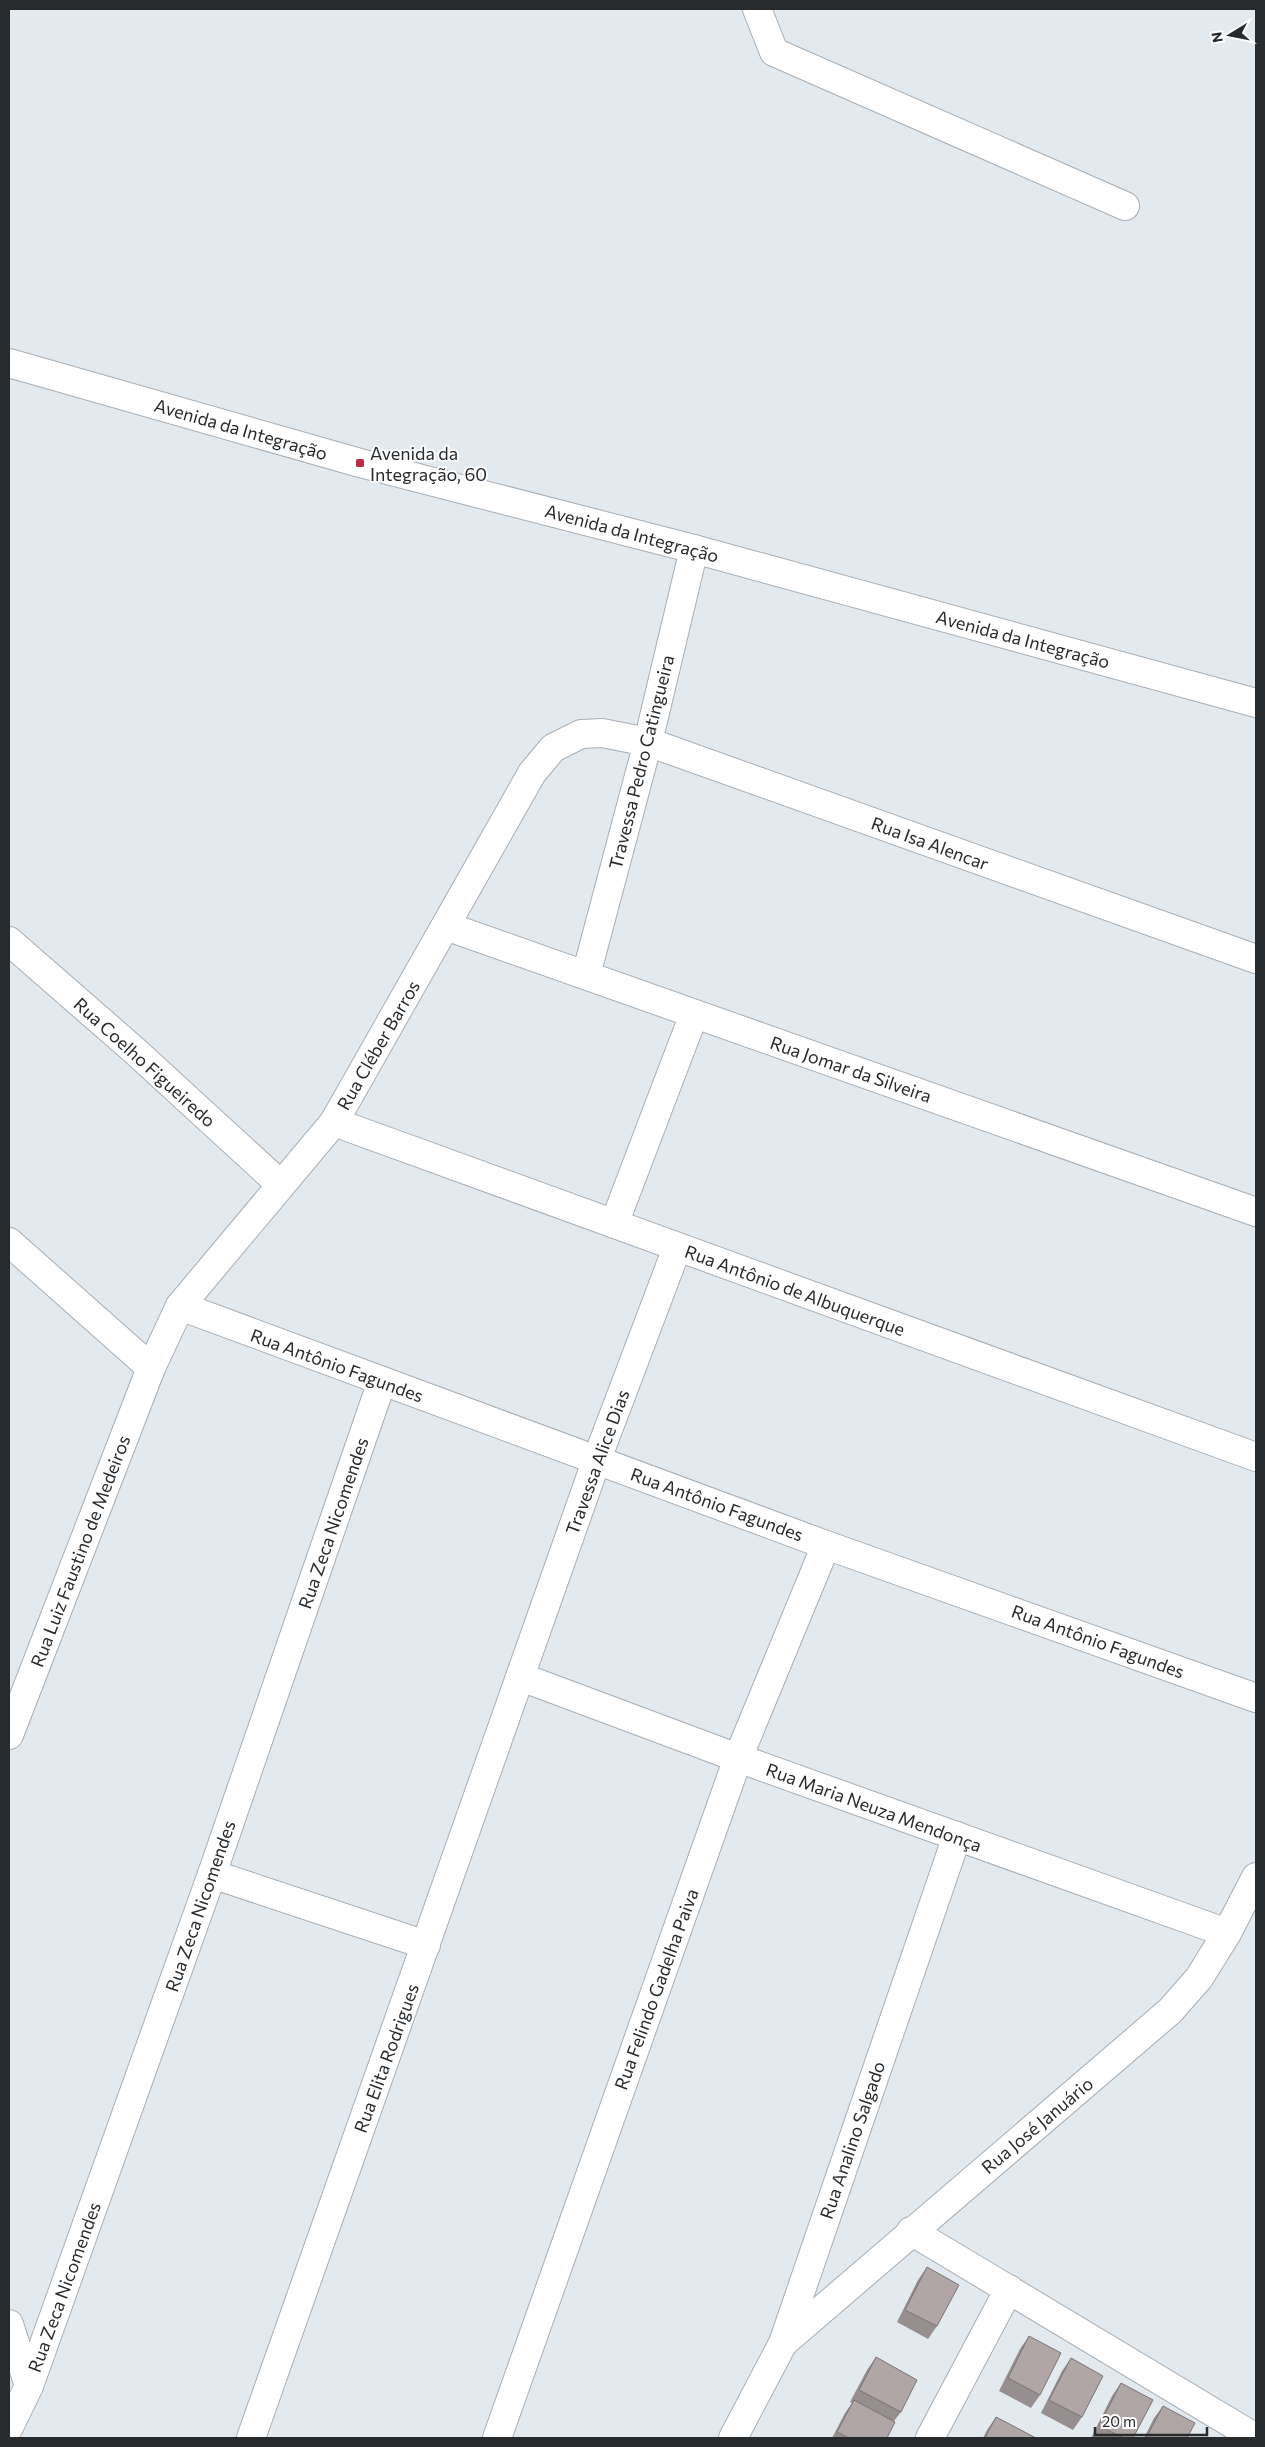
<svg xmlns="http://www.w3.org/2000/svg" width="1265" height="2447" viewBox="0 0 1265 2447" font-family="Commissioner,sans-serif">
<rect width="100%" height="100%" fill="#e2eaf0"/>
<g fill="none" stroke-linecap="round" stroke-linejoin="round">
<g stroke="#a7aeb4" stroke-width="30">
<g id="minor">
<path d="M757,9L774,52L1125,206"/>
<path d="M9,363L360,463L694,549L1256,703"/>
<path d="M446,926L1256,1212"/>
<path d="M9,941L135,1051L280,1184"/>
<path d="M586,975L648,742L694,549"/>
<path d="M334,1122L1256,1457"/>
<path d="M614,1224L694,1014"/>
<path d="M9,1242L151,1368"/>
<path d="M180,1306L826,1545L1256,1698"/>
<path d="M521,1677L738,1758L1227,1933"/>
<path d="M9,1735L151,1368L180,1306L334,1122L532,773L553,748L581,734L602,733L648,742L1256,959"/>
<path d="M212,1874L426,1945"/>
<path d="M911,2231L1256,2438"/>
<path d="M9,2324L29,2386"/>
<path d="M783,2343L1170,2011L1199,1978L1227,1933L1256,1877"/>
<path d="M9,2427L29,2386L212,1874L382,1381"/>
<path d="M251,2438L597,1459L677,1248"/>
<path d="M497,2438L738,1758L826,1545"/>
<path d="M733,2438L783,2343L957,1836"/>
<path d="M930,2438L1009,2289"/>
</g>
</g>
<use href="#minor" stroke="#fff" stroke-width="28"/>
</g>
<g fill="#978f8f">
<path d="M927,2267L937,2326L928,2339L897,2322L918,2280Z"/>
<path d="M1029,2336L1040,2395L1031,2408L999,2391L1020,2349Z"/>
<path d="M876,2357L901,2412L894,2421L887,2438H832L845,2413L852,2403L850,2402L867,2370Z"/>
<path d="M1071,2358L1082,2417L1073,2430L1041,2413L1062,2371Z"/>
<path d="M1121,2383L1133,2438H1091L1112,2396Z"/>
<path d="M1163,2406L1187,2438H1144L1154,2418Z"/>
<path d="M996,2417L1036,2438H983L987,2430Z"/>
</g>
<g fill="#b0a6a6" stroke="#7b7474">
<path d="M927,2267L959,2285L937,2326L905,2310Z"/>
<path d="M1029,2336L1061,2353L1040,2395L1008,2378Z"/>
<path d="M876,2357L917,2380L901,2412L859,2390Z"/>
<path d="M1071,2358L1103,2376L1082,2417L1049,2400Z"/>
<path d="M1121,2383L1153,2400L1133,2438H1124L1099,2426Z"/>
<path d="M854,2400L895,2422L887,2438H849L837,2432Z"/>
<path d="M1163,2406L1195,2423L1187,2438H1146Z"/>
<path d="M996,2417L1036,2438H985Z"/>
</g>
<rect fill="#bc2b44" stroke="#fff" stroke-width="2" x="355" y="458" width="10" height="10" rx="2.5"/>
<g text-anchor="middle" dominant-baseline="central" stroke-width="4" stroke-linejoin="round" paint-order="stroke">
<g font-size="18" fill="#282b2e" stroke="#fff">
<text transform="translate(241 429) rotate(16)">Avenida da Integração</text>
<text transform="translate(632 533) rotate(15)">Avenida da Integração</text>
<text transform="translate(1023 639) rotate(15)">Avenida da Integração</text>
<text transform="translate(641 762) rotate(-76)">Travessa Pedro Catingueira</text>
<text transform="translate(930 843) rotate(20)">Rua Isa Alencar</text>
<text transform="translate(378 1045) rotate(-60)">Rua Cléber Barros</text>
<text transform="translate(145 1062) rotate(42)">Rua Coelho Figueiredo</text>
<text transform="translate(851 1069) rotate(19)">Rua Jomar da Silveira</text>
<text transform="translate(795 1290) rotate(20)">Rua Antônio de Albuquerque</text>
<text transform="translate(337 1365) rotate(20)">Rua Antônio Fagundes</text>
<text transform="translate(597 1462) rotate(-70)">Travessa Alice Dias</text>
<text transform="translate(717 1504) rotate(20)">Rua Antônio Fagundes</text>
<text transform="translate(333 1523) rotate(-71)">Rua Zeca Nicomendes</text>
<text transform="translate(80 1551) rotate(-69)">Rua Luiz Faustino de Medeiros</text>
<text transform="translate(1098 1641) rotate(20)">Rua Antônio Fagundes</text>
<text transform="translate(874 1807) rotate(20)">Rua Maria Neuza Mendonça</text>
<text transform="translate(200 1906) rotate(-71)">Rua Zeca Nicomendes</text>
<text transform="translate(656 1989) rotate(-70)">Rua Felindo Gadelha Paiva</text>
<text transform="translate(386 2058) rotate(-70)">Rua Elita Rodrigues</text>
<text transform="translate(1037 2125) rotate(-40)">Rua José Januário</text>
<text transform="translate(852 2140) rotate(-71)">Rua Analino Salgado</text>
<text transform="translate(64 2287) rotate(-70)">Rua Zeca Nicomendes</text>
</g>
<g font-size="18" fill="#282b2e" stroke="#fff" text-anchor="start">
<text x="370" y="453">Avenida da<tspan x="370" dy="21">Integração, 60</tspan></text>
</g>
</g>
<rect width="1265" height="2447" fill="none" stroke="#282b2e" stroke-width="20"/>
<g transform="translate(1230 35) rotate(260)" stroke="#ffffff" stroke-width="4" paint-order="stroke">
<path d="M0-4L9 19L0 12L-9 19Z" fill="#282b2e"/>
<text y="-8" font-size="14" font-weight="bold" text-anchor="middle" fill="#282b2e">N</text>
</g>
<path d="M1095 2427v8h112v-8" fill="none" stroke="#282b2e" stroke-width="2.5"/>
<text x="1102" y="2427" font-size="15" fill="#282b2e" stroke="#ffffff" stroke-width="4" paint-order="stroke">20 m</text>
</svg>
